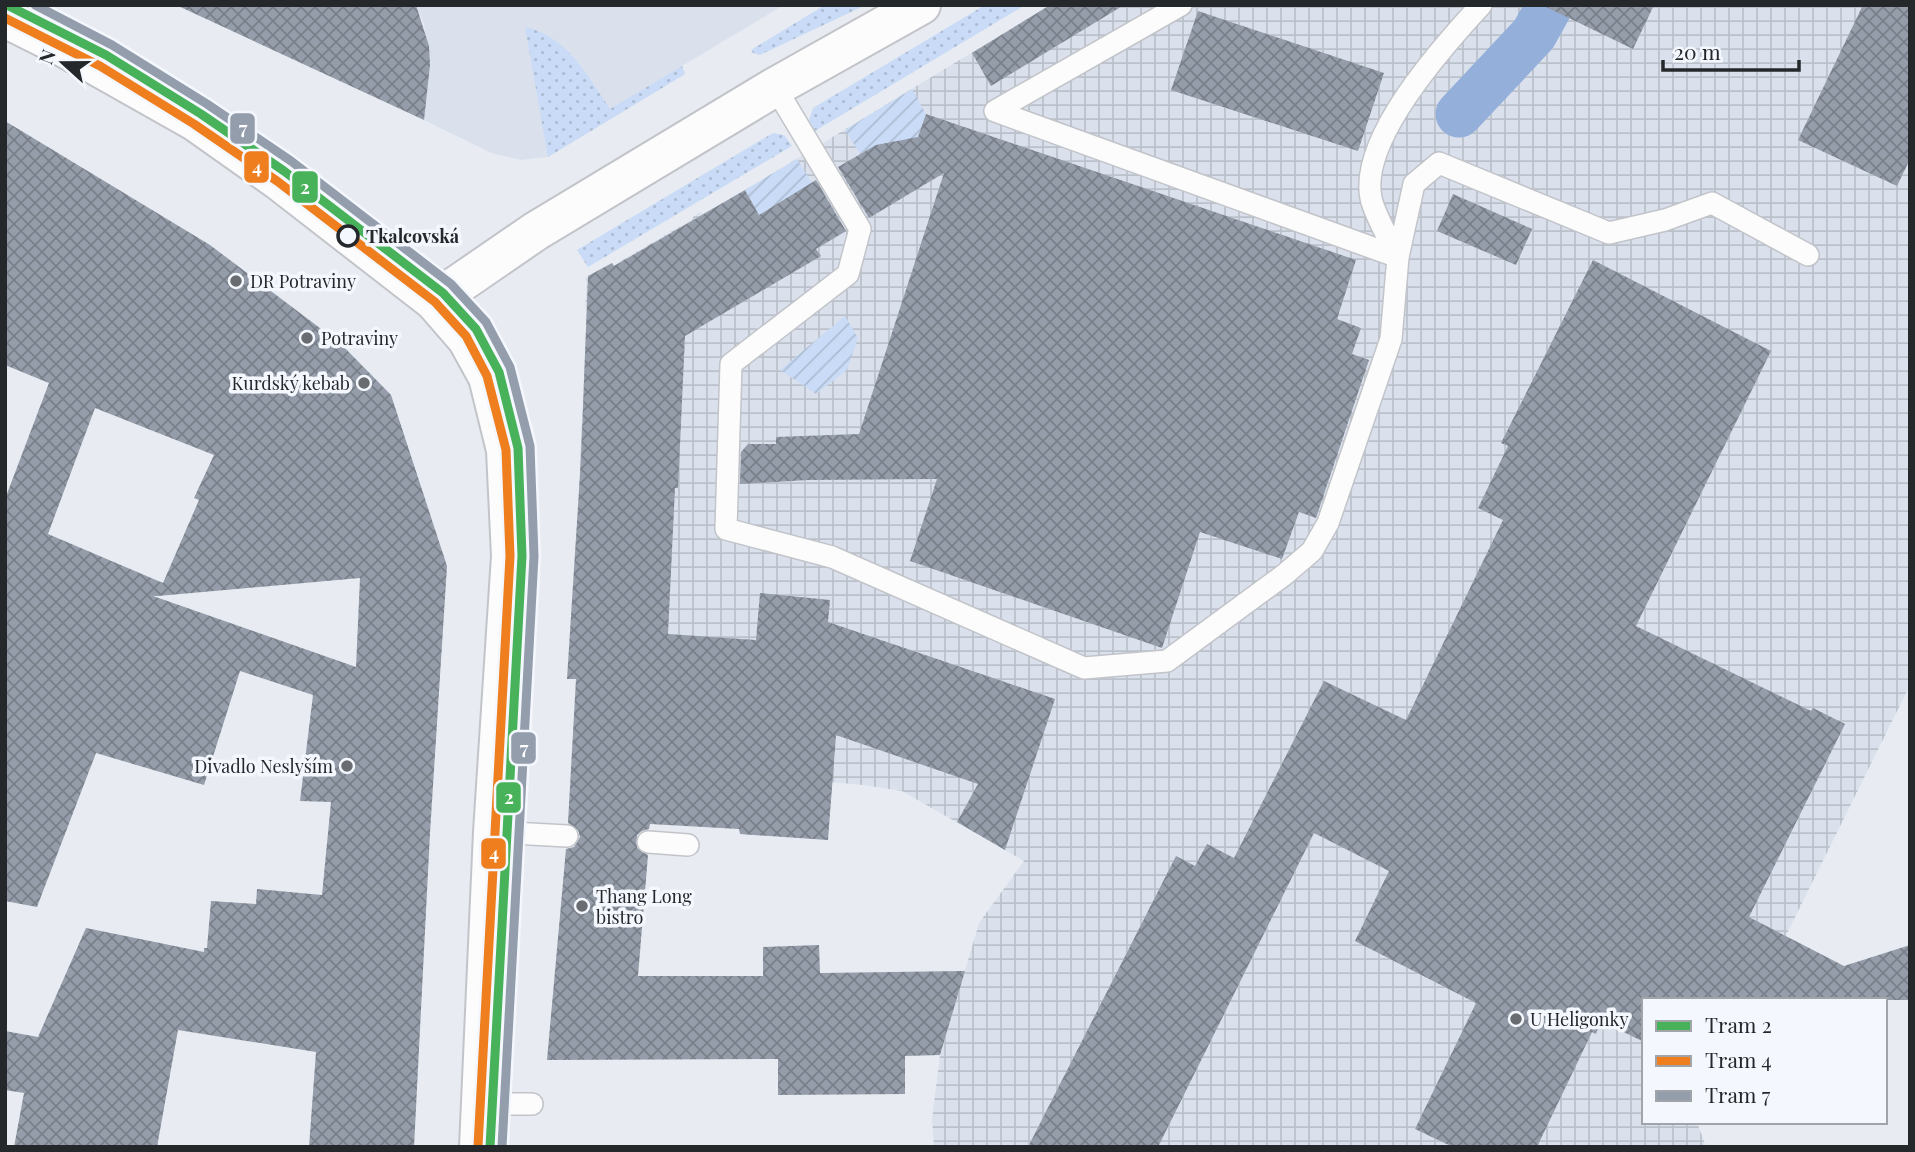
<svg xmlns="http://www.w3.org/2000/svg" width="1915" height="1152" viewBox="0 0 1915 1152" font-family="'Playfair Display',serif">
<defs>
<pattern id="industrial-grid" width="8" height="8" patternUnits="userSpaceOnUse" patternTransform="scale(1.75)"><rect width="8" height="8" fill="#dae1ed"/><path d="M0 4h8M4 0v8" fill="none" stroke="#bbc1cb"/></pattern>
<pattern id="grass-dots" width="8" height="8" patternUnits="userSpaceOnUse" patternTransform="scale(1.75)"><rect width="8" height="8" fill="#c9dbf6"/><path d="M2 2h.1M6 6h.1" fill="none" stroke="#acbcd3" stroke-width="1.8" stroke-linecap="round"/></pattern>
<pattern id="garden-furrows" width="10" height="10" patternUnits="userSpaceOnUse" patternTransform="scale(1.75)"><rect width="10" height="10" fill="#c9dbf6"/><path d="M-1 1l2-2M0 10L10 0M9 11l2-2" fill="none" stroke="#acbcd3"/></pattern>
<pattern id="building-cross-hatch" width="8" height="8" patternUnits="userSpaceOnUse" patternTransform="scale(1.75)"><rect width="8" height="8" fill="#949da9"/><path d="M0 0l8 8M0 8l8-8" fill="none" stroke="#79808a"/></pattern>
</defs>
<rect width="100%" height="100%" fill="#e8ecf2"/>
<path fill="#dae1ed" d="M416,5H784L682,66L685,74L548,157L521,160L491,153L420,118L426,101L430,65L424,25Z"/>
<path fill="url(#industrial-grid)" d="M1050,5H1910V685L1754,1000H1644V1122H1697L1706,1147H934L932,1119L940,1055L979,923L1024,861L902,791L863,785L684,769L667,653L674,486L579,490L587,306L585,307L587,284L585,278L590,275L591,277L613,264L614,265L693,219V217L700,212L703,214L745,190Z"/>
<g fill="url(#grass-dots)">
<path d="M825,5H866L760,55L753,53L751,50Z"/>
<path d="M985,5H1025L815,131L809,120L813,108Z"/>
<path d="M525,27C567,36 588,76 610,109L682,66L685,74L548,157Z"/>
<path d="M773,133L784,135L792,146L588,267L577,250Z"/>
</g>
<g fill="url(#garden-furrows)">
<path d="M912,89L926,114L916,143C894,141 879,143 860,154L845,130Z"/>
<path d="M797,159L812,183L759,215L745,190Z"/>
<path d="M845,316L858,338L847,370L816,394L780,370Z"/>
</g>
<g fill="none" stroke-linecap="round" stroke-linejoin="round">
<path stroke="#93afda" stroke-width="47" d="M1459,114L1534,34L1550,5"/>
</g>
<g fill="url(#building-cross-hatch)" fill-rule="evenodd">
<path d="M176,5H416L429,46L430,65L424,120Z"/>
<path d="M1050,5H1124L991,86L972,53Z"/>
<path d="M1542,5H1654L1633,49Z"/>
<path d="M1863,5H1910V159L1897,186L1798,140Z"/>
<path d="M1198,11L1384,73L1358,151L1171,90Z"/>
<path d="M926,114L1356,260L1337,319L1361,328L1352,354L1369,360L1316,518L1299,512L1282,559L1200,532L1162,648L910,561L937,479L808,480L740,484L741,452L748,444H776V437L859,434L944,173L869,218L838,167L876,145L918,137Z"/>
<path d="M5,121L210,245L341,344L391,395L447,566L430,833L414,1147H309L316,1052L178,1030L157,1147H14L24,1093L5,1090V1031L38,1037L86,928L204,952V948H207L211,901L256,904L257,889L322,895L331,802L300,801L313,695L240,671L204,785L96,753L37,907L5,901V499L49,383L5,365ZM95,408L214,455L194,498L199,500L163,583L48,534ZM360,578L356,667L153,596H158Z"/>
<path d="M816,180L846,231L816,249L821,256L685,336L678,488H675L668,634L756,640L760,593L830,600L828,622L1055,699L1005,850L957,822L978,784L836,735L828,840L740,834L739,829L650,824L649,829L642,831L637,835V848L648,855L638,976H763V947L819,945L820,973L965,971L940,1055L905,1056V1094L778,1095V1059L547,1060L566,849L574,847L580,837L578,830L568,823L576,679H567L581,459L588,276L612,263L614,266L745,190L759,215Z"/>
<path d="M1453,194L1532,229L1516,265L1437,231Z"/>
<path d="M1593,260L1771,351L1636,626L1811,711L1813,708L1845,724L1749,917L1844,966L1910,945V1000H1644V1042L1601,1021L1596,1034L1592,1032L1537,1147H1453L1415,1129L1476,1003L1355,941L1389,871L1314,833L1158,1147H1028L1176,856L1195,866L1207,844L1234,858L1324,681L1406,720L1503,520L1478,508L1508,446L1501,443Z"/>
</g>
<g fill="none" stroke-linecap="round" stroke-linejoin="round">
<g stroke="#c2c4c9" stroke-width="24">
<g id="service">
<path d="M1481,5C1443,46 1359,139 1371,198C1374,214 1390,241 1398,257L1414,184L1439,163L1609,233L1665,220L1712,203L1808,255"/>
<path d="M775,87L860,229L848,274L731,364L726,529L832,557L1084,668L1167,661L1284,575L1312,551L1328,523L1391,339L1398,257L995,111L1181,5"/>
<path d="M493,832L567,836"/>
<path d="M648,842L688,845"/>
<path d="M481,1104H532"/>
</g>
</g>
<g stroke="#c2c4c9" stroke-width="42">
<path id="minor" d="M434,301L536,231L775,87L921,5"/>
</g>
<g stroke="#c2c4c9" stroke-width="42">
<path id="tertiary" d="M5,18L65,48L196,122L278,180L434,301L467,339L488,377L506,450L511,556L493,832L479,1147"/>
</g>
<use href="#service" stroke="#fcfcfd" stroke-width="21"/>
<use href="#minor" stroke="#fcfcfd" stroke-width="38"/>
<use href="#tertiary" stroke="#fcfcfd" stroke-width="38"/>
<g stroke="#f4f8fe" stroke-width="14">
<path id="tram-1" d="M7,5L106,55L201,114L284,171L443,293L476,329L499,372L518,448L522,556L490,1147"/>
</g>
<g stroke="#f4f8fe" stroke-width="14">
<path id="tram-2" d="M5,18L100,66L194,124L277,181L435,302L466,336L487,376L506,450L510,556L478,1146"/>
</g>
<g stroke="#f4f8fe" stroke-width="14">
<path id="tram-3" d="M35,5L112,45L207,104L291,161L451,284L486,322L510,367L530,446L534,556L502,1147"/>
</g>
<use href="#tram-1" stroke="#48b25a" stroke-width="9"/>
<use href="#tram-2" stroke="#ee7e1e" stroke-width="9"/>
<use href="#tram-3" stroke="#939dac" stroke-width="9"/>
</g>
<circle fill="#f4f8fe" stroke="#25282b" stroke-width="3.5" cx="348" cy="236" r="10"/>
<g fill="#696d71" stroke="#f4f8fe" stroke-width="2.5">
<circle cx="236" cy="281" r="7"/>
<circle cx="307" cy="338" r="7"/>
<circle cx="364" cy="383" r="7"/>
<circle cx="347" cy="766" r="7"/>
<circle cx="582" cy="906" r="7"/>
<circle cx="1516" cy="1019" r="7"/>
</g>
<g text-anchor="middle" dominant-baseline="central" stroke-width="7" stroke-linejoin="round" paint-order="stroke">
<g font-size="18" font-weight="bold" fill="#25282b" stroke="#f4f8fe" text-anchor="start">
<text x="366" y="236">Tkalcovská</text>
</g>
<g font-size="18" fill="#25282b" stroke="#f4f8fe" text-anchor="start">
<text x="250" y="281">DR Potraviny</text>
<text x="321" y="338">Potraviny</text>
<text x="350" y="383" text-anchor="end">Kurdský kebab</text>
<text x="333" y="766" text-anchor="end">Divadlo Neslyším</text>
<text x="596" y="896">Thang Long<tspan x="596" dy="21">bistro</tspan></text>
<text x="1530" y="1019">U Heligonky</text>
</g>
</g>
<g stroke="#f4f8fe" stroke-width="2.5">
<rect x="229" y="112" width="27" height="33" rx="7" fill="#939dac"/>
<rect x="243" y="150" width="27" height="34" rx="7" fill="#ee7e1e"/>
<rect x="291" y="170" width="28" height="34" rx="7" fill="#48b25a"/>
<rect x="510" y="731" width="27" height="34" rx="7" fill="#939dac"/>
<rect x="495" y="781" width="27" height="33" rx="7" fill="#48b25a"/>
<rect x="480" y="837" width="27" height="33" rx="7" fill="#ee7e1e"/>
</g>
<g font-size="19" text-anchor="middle" font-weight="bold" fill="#fff">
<text x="243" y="135">7</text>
<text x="257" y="174">4</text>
<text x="305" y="194">2</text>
<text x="524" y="755">7</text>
<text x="509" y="804">2</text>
<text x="494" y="860">4</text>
</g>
<rect width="1915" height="1152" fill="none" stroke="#25282b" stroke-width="14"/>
<rect x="1642" y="998" width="245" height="126" fill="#f4f8fe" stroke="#a1a5aa" stroke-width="2"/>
<rect x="1656" y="1021" width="35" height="10" fill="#48b25a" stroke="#a1a5aa" stroke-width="2"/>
<text x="1705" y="1033" font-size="21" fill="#25282b">Tram 2</text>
<rect x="1656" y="1056" width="35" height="10" fill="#ee7e1e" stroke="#a1a5aa" stroke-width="2"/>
<text x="1705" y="1068" font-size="21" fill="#25282b">Tram 4</text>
<rect x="1656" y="1091" width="35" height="10" fill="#939dac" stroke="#a1a5aa" stroke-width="2"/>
<text x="1705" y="1103" font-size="21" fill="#25282b">Tram 7</text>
<g transform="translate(63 63) rotate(291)" stroke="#f4f8fe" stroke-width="5" paint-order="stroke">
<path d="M0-5L12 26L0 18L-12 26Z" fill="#25282b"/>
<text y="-10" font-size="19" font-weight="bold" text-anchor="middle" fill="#25282b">N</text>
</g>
<path d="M1663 60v10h136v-10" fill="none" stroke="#25282b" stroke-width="3.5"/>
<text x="1674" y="60" font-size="21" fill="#25282b" stroke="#f4f8fe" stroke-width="5" paint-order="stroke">20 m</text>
</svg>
